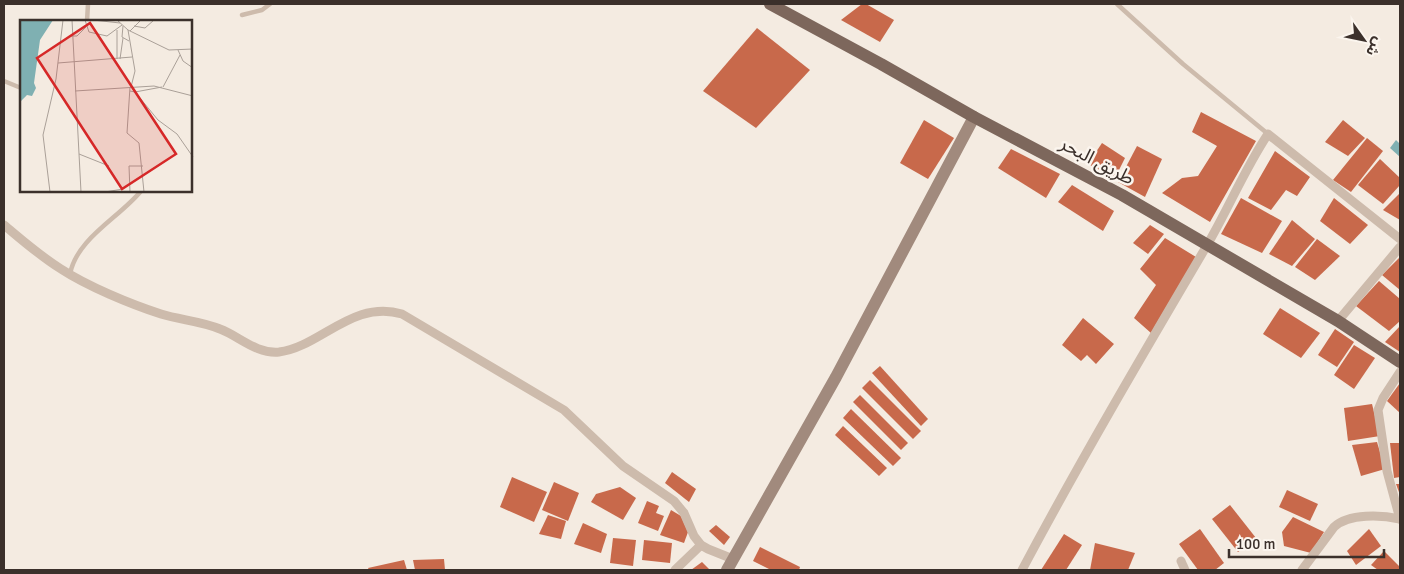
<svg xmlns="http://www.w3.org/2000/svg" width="1404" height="574" viewBox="0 0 1404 574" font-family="Signika,'Noto Sans Arabic',sans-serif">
<rect width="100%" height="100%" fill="#f4ebe1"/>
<path fill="#7fb0b2" d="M1396,140L1400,144V157L1390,148Z"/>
<g fill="#c8694b">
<path d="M862,4H866L894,20L880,42L841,20Z"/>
<path d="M757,28L810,70L756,128L703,91Z"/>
<path d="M1201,112L1256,141L1210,222L1162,193L1182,178L1198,176L1217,146L1192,132Z"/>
<path d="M924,120L954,138L928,179L900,163Z"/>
<path d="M1343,120L1365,138L1348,156L1325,142Z"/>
<path d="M1367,138L1383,151L1351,192L1333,180Z"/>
<path d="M1102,143L1125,158L1115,178L1088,164Z"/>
<path d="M1137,146L1162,159L1145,197L1118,182Z"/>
<path d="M1011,149L1060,174L1046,198L998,168Z"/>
<path d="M1275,151L1310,177L1297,196L1286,190L1271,210L1248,198Z"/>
<path d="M1380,159L1400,178V185L1383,204L1358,185Z"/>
<path d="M1072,185L1114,211L1103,231L1058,202Z"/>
<path d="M1400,193V220L1383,210Z"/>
<path d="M1241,198L1282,221L1262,253L1221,234Z"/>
<path d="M1334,198L1368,225L1350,244L1320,221Z"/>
<path d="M1292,220L1315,239L1292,266L1269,254Z"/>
<path d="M1150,225L1164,234L1148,254L1133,243Z"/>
<path d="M1165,238L1196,257L1151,333L1134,318L1156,285L1140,269Z"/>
<path d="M1317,239L1340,256L1315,280L1295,267Z"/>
<path d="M1400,257V290L1382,275Z"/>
<path d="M1379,281L1400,299V321L1389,331L1356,306Z"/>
<path d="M1280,308L1320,333L1301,358L1263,334Z"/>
<path d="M1083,318L1114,344L1096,364L1087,355L1081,361L1062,345Z"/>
<path d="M1400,326V352L1385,342Z"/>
<path d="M1335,329L1354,342L1337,367L1318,355Z"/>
<path d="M1354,345L1375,358L1354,389L1334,375Z"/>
<path d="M880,366L928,419L921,426L872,373Z"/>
<path d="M870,380L921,431L913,439L862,388Z"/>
<path d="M1400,383V413L1387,401Z"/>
<path d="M860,395L908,443L901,450L853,402Z"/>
<path d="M1372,404L1380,436L1348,441L1344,408Z"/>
<path d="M851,409L901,458L893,466L843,418Z"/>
<path d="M843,426L887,468L879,476L835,435Z"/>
<path d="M1377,442L1385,469L1361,476L1352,445Z"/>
<path d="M1390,443H1400V477L1394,478Z"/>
<path d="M672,472L696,489L689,502L665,483Z"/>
<path d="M512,477L547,492L534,522L500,507Z"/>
<path d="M554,482L579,493L568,521L542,510Z"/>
<path d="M1396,484H1400V495Z"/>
<path d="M620,487L636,498L623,520L591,502L596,494Z"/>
<path d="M1287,490L1318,504L1310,521L1279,507Z"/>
<path d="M647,501L659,506L656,513L664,516L658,531L638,523Z"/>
<path d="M1230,505L1256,538L1238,552L1212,519Z"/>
<path d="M671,510L681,516L688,532L684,543L660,535Z"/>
<path d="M548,515L566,521L561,539L539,534Z"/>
<path d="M1293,517L1324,532L1311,553L1284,546L1282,532Z"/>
<path d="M583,523L607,534L601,553L574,544Z"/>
<path d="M716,525L730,537L724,545L709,531Z"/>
<path d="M1200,529L1224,563L1215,570H1198L1179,544Z"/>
<path d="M1369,529L1381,546L1356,565L1347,551Z"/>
<path d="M1064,534L1082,545L1066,570H1041Z"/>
<path d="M613,538L636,540L633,566L610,563Z"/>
<path d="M644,540L672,543L670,563L642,560Z"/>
<path d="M1095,543L1135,553L1128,570H1090Z"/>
<path d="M760,547L800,567L799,570H771L753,561Z"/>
<path d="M1384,551L1400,567V570H1378L1371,565Z"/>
<path d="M444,559L445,570H415L413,560Z"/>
<path d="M404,560L407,570H369L368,568Z"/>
<path d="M702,562L710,570H691Z"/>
</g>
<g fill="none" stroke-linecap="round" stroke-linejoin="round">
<g stroke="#cdbbac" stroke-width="4.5">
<path d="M1117,4L1183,64L1268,134"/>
<path d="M242,15L262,10L270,4"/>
<path d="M87,21L88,4"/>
<path d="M4,81L21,88"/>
<path d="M70,274C77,238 119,218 141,191"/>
</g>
<g stroke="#cdbbac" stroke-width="9">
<path d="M4,225C22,240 40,256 61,269C87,286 130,304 161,314C180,320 201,321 220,329C239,336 256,354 279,352C320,347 353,299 402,314L564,410L623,466L674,501L684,513L694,536L701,545L708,549L733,559"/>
<path d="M1338,321L1400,247"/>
<path d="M1400,519L1387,471L1378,410L1383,398L1400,372"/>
<path d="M1181,561L1185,570"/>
<path d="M675,570L701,545"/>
<path d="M1022,570C1080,461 1143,354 1206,247C1228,210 1244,170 1268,134L1400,239"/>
<path d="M1302,570L1334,527C1349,513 1382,515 1400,519"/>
</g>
<path stroke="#a18a7d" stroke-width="12" d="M727,570L836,377L974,117"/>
<path stroke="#7d675c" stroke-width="12" d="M770,4L881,64L974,117L1122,195L1338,321L1400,362"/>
</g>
<g text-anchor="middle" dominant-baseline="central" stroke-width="5" stroke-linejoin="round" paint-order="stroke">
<g font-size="19" fill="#3b302b" stroke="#fbf5ee">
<text transform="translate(1097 161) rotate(28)">طريق البحر</text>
</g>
</g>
<g transform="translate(20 20)">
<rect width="172" height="172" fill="#f4ebe1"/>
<path d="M0,0H33L20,20L14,63L16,68L12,76L7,75L0,82Z" fill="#7fb0b2"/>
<path fill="none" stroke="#aaa098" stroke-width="1" d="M52,0L61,172M65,0L69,12L87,16L102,5M73,0L100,3M97,0L108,10L149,30L173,29M103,6L102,17L109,21M114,6L125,8L134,0M108,10L115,51L111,67M110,11L121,0M51,16H57L66,7M158,30L163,41L173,48M97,39V10M100,39L103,18M38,43L112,37M110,67L107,113L119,123L124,172M143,67L160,35M55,71L134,66L173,76M110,71L115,72L138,100L157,114L173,137M115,72L142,67M59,134L89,146M30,172L23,115L36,59L43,0M85,172L103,169M110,172L109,146H123"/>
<path fill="#d62828" fill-opacity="0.15" stroke="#d62828" stroke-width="2.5" d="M70,3L156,134L102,169L17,38Z"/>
<rect width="172" height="172" fill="none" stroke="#3b302b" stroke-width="2.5"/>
</g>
<rect width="1404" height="574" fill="none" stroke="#3b302b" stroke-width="10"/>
<g transform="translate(1364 40) rotate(123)" stroke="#fbf5ee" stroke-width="4" paint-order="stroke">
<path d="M0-4L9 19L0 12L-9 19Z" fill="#3b302b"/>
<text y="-8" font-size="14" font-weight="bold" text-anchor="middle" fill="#3b302b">ش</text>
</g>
<path d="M1229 549v8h155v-8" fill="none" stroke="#3b302b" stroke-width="2.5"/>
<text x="1236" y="549" font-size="15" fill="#3b302b" stroke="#fbf5ee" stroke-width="4" paint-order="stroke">100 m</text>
</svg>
